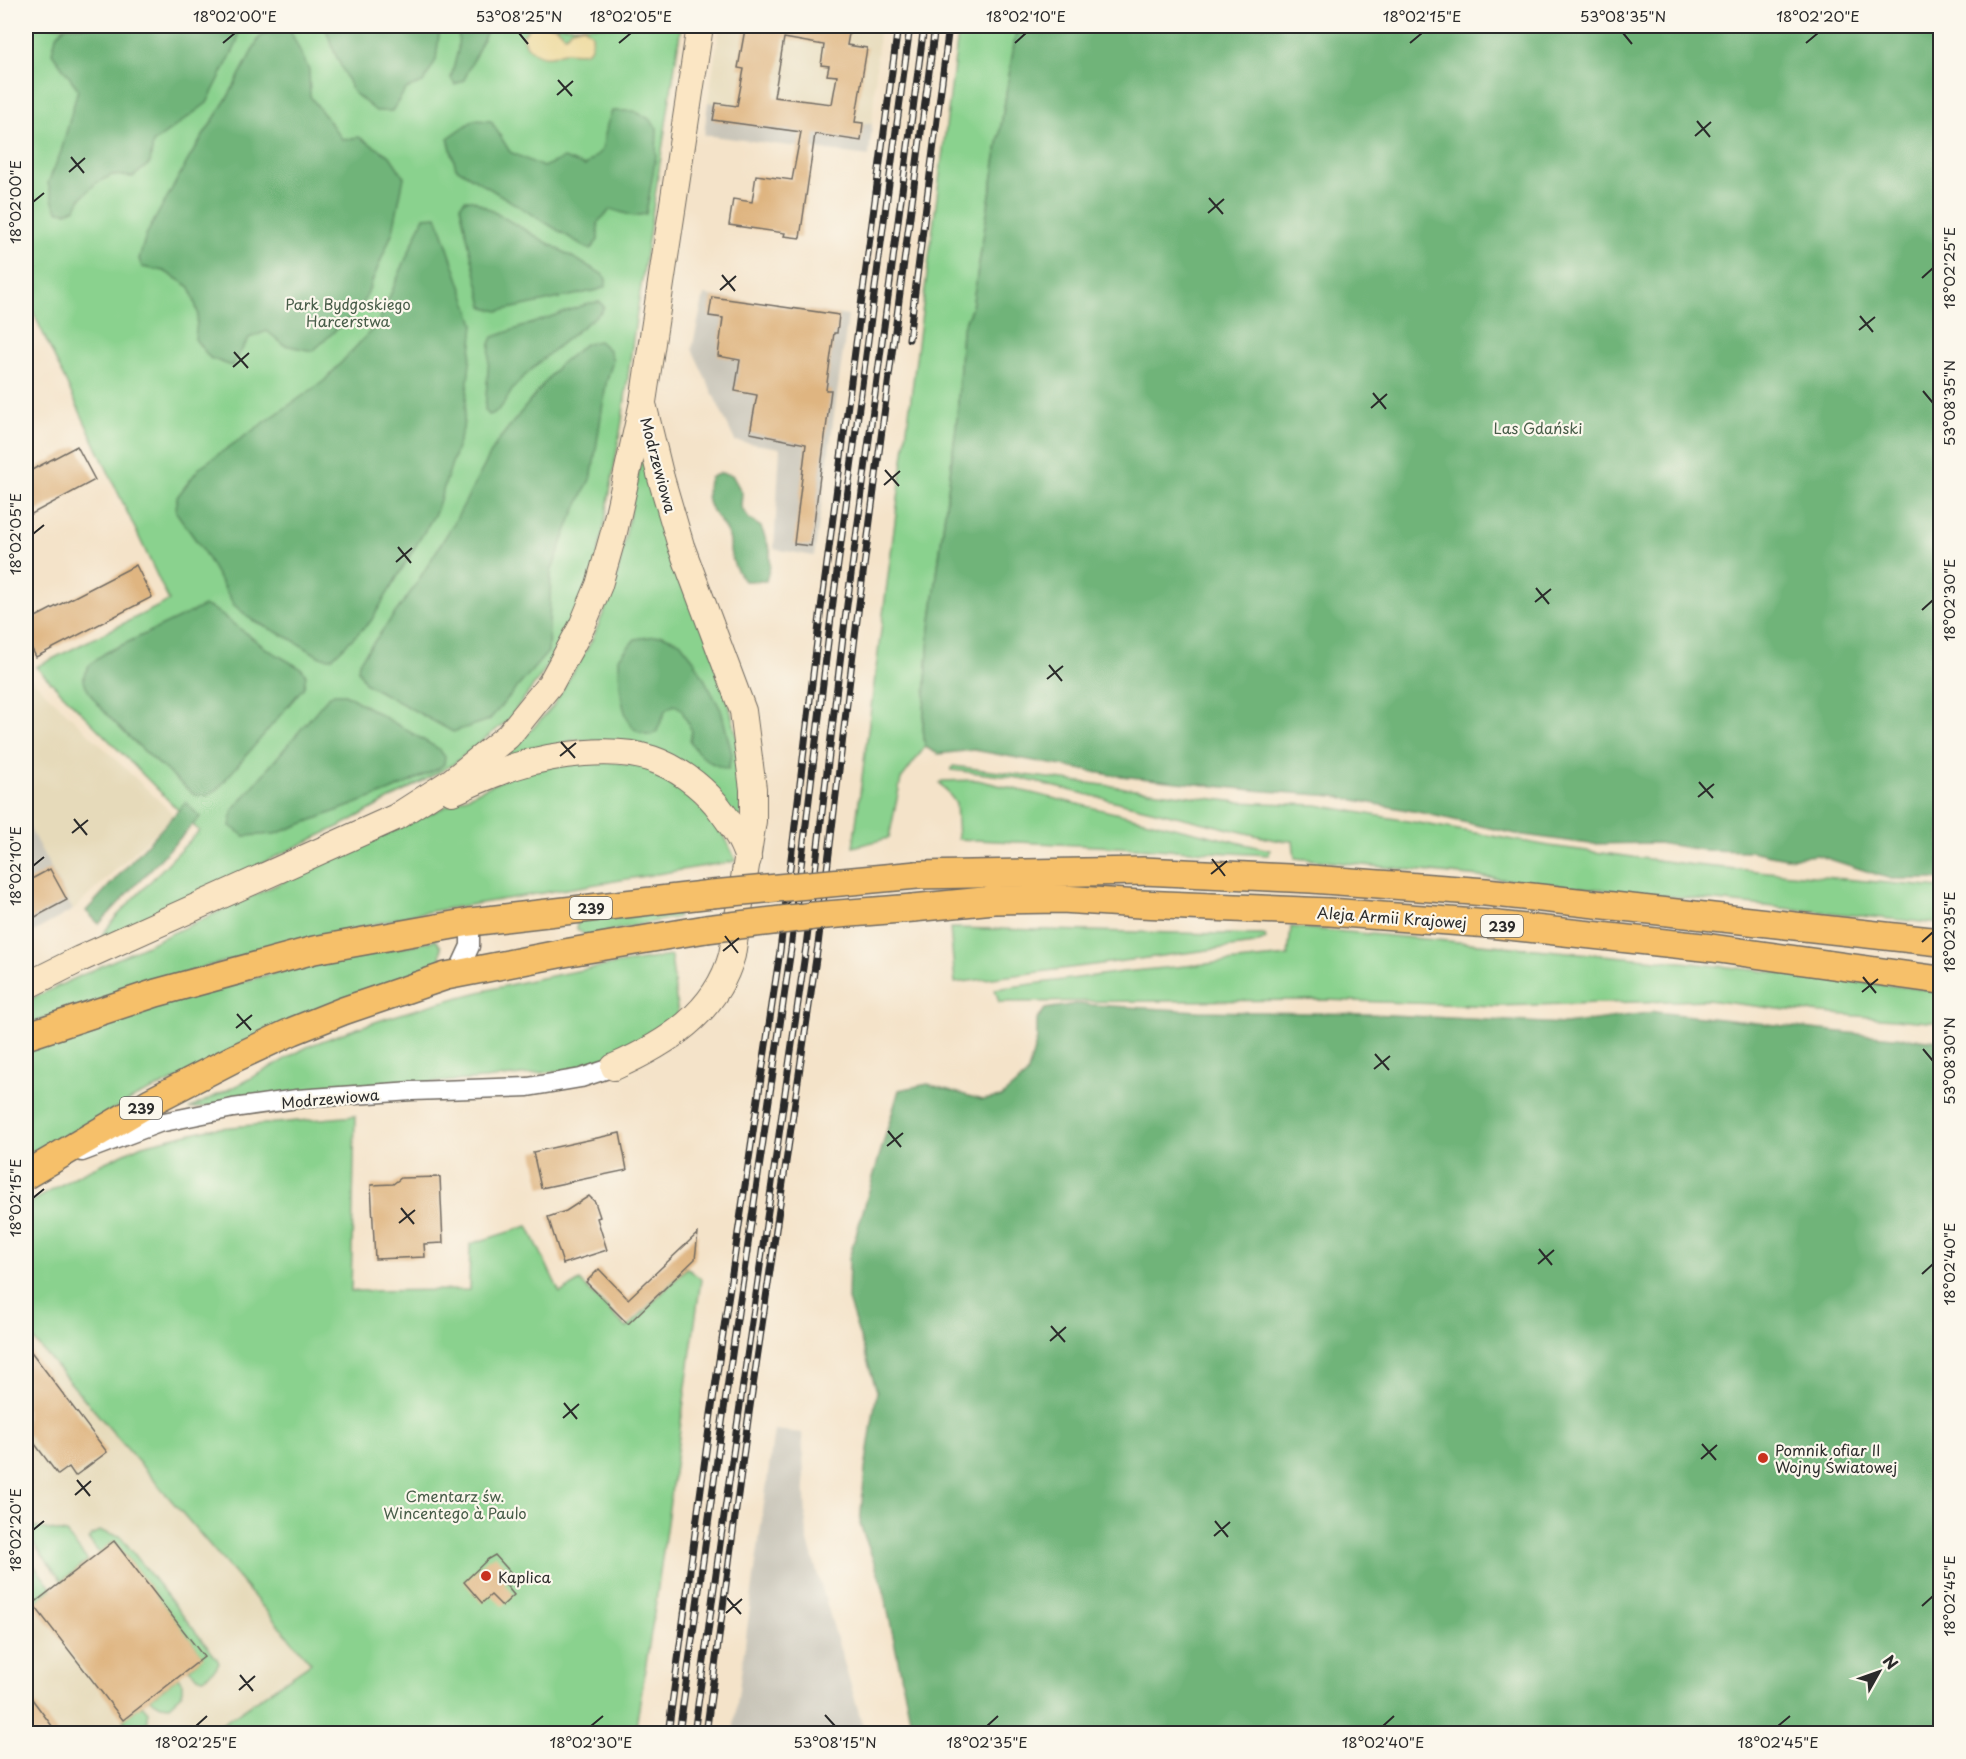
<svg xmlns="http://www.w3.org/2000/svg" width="1966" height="1759" viewBox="0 0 1966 1759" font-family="'Playpen Sans',sans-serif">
<rect width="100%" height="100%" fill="#fbf7ec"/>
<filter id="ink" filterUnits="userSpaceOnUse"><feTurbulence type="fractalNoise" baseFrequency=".0167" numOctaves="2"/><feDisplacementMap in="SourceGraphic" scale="12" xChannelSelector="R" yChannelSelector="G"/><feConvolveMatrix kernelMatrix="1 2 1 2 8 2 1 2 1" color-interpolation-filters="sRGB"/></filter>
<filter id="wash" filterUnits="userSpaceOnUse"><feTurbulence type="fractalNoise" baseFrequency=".008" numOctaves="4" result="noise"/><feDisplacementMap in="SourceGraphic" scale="24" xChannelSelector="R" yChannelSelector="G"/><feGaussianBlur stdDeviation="1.35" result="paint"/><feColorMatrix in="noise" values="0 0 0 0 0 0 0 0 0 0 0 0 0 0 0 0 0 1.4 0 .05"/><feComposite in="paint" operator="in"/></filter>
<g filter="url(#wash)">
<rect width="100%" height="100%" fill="#f4e3c9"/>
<g fill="#e6daba">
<path d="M720,26H856L879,30L872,124L708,102Z"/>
<path d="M26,674L174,815L73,910L26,821Z"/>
<path d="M26,1331L311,1663L209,1733H26Z"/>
</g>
<g fill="#c8c4b8">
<path d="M708,102L872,124L869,156L704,135Z"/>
<path d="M704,295L848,316L814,556L774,549L780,448L735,441L692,349Z"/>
<path d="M26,821L73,910L26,936Z"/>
<path d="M774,1430L802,1433L807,1538L865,1733H733Z"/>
</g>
<g fill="#8ad28e" stroke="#5a7e5c" stroke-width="1.5">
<path d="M26,26H681L633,339L622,421L604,527L594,569L575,614L543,673L507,721L452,765L346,823L106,938L102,935L116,917L199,831L36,667L169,601L26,297Z"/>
<path d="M959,26H1017L972,307L962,330L957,420L929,636L923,727L925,747L901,779L889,838L853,847Z"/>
<path d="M645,441L729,704L740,749L741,824L632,742L574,740L503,761L553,706L591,642L615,586Z"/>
<path d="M593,759L650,767L684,789L708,813L726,839L736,861L415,914L204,967L26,1025V1001L520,772Z"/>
<path d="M953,766L1237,802L1317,805L1549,846L1694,865L1940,888V924L1295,858L1293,841L1275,840L1019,778L951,770Z"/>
<path d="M977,780L1270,850L1269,855L958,839L956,803L940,783L942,781Z"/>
<path d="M673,912L678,914V917L586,936L577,929V922L581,920Z"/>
<path d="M1291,927L1692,963L1940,991V1023L1787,1010L1707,1000L1497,1006L1325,1000L999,1002L995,989L1123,972L1288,956Z"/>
<path d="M950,928L1265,935L1266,939L1254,944L955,983Z"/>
<path d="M436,940L441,947L440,963L432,969L138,1096L26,1157V1048L63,1032L274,973Z"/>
<path d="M671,956L678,1016L629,1050L569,1070L484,1079L362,1087L189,1109C212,1097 236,1087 258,1074C277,1065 295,1052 314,1044C427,1000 551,972 671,956Z"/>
<path d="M355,1116L351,1291L469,1290L470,1244L528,1226L560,1293L580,1281L627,1328L687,1268L701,1279L656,1601L635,1733H209L311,1663L26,1331V1205L80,1174L142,1145L209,1129Z"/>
<path d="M34,1527L66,1533L88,1561L62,1581L28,1537V1531Z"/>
<path d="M99,1531L120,1536L217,1659L219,1663L216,1668L204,1678L198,1677L189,1669L203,1657L114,1541L99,1553L89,1540L91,1535Z"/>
<path d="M26,1555L52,1589L33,1604L26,1594Z"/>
<path d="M178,1677L182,1683V1694L169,1706L161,1705L150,1699Z"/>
<path d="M142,1705L148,1712V1721L139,1728H131L123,1720Z"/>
</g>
<g fill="#6fb479" stroke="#4d7052" stroke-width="1.5">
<path d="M66,26H239L237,43L207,103L153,143L150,163L133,177L112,175L96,183L81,198L76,208L67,212L58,211L54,205L48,183L61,152L78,89L52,53L56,36Z"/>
<path d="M276,26H288L309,70L310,96L343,140L359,137L390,156L404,177L393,231L362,306L313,351L284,345L267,331L249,338L232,366L210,358L195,339L198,313L190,287L164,271L142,267L139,259L146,235L191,155L229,95L259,38Z"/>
<path d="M325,26H440L436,60L423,83L406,89L392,111H376L353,92L333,49Z"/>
<path d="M459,26H487V31L464,80L455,85L451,78L458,50Z"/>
<path d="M1017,26H1940V879H1891L1817,855L1786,858L1750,851L1703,850L1658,843L1590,844L1516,834L1423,813L1334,796L1253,790L1111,775L974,750L938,754L925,747L923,727L929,636L957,420L962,330L972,307Z"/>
<path d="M612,111H634L648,118L657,128L656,156L646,214L633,216L611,209L598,222V240L590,250L456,168L448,138L474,120L491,121L510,152L543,167L564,158L585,166L602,150L607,125Z"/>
<path d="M465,200H473L602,274L606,279V286L598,290L499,311L488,309L483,306L460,206Z"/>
<path d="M437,216L474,324L463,429L436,512L371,621L332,658L320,657L291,639L252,620L234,605L202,549L176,512L177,497L200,467L324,381L378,323L424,217Z"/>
<path d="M600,302L604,307L601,312C572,335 541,358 516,385C507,395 503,412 489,415L485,410L490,344L493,337L590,303Z"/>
<path d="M599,341L609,350L613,360L606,384L592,475L571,519L551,572L548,652L489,720L453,732L366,684L358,670L359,662L413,589L454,523L497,442L559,365L585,344Z"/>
<path d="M720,473L732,475L742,493L741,507L749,519L761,527L770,550V566L766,581H744C737,571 732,563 730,551C730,546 731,543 729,537C719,512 700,511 710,478Z"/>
<path d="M204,606L212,608L267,649L302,669L306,675L304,687L217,790L206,796L193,794C173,776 80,700 84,677C85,667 97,659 105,653Z"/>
<path d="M662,635L680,642L694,660L721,710L732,754L728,769C711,765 698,756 690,741L692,731L681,709L675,705L666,709L657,731L651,735C647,734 640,733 637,731C620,720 619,676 619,658L635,639Z"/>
<path d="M334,694H345L439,749L445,757L444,764L438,769L390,791L275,834L244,836L230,826L233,810L328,697Z"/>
<path d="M186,802L200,817L99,924L86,911Z"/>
<path d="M1076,1004L1198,1011L1371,1014L1565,1024L1655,1012L1859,1034L1940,1041V1733H913L883,1587L860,1524L865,1469L877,1391L848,1300L849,1258L899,1090L928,1084L982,1100L1001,1097L1027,1075L1037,1039V1020L1045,1009Z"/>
</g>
<path fill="#eeda9e" stroke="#8c8264" stroke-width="1.5" d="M535,26C551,25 555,23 565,36L572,29L583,26L592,34C595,59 579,52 565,52C560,52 555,56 551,56C538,58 527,49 522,37L530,27Z"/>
<g id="blocks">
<g fill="#dfb581" fill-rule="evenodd">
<path d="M757,26H837L850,28L847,45L867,48L855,122L863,123L861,141L815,134L800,238L784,236L785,233L729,225L733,199L752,202L756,175L792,180L801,132L713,120L716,103L737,106L744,69L738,68L745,29L757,30ZM784,38L824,45L821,65L829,66L827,75L837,76L832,104L774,97Z"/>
<path d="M712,297L839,315L837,333H834L826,390H831L811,546L794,544L806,444L750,433L757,395L735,391L740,360L718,356L723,318L709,316Z"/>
<path d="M77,446L95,480L26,517V473Z"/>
<path d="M136,565L152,597L36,657L26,637V622Z"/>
<path d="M50,869L67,900L26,922V882Z"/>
<path d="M620,1133L627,1170L541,1188L533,1152Z"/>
<path d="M440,1177L443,1243L424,1244L425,1257L375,1259L371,1185L393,1184L401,1178Z"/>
<path d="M589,1196L595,1202L600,1217L597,1218L607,1250L563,1264L548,1217L566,1211Z"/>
<path d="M698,1233L695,1259L628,1324L586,1282L599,1269L628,1299Z"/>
<path d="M26,1345L107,1452L75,1476L69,1467L58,1475L26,1432Z"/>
<path d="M114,1541L204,1657L123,1720L33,1604Z"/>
<path d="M495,1555L513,1575L504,1583L514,1595L502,1606L491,1595L482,1603L464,1582L488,1559Z"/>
<path d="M26,1691L58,1734H26Z"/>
</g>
</g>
</g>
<g filter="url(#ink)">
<use href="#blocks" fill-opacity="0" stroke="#716b62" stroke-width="1.5"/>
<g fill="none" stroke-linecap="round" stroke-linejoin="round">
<g stroke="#716b62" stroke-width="21">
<g id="street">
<path d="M457,974L470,946V922"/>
<path d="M82,1152L159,1123L233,1108L297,1099L412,1091L528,1087L581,1078L614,1067"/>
</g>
</g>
<g stroke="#716b62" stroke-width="28">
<g id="secondary">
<path d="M452,792C473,783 494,773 516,766C554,754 614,746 652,759C676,767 700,785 716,804C729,821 742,838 748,859"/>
<path d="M26,986L80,959L396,817L452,781L508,736L551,683L582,626L599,585L614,532L643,402L700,26"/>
<path d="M614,1067C666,1044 716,1013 732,955L753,821V789L743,711L681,546L661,478L644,408"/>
</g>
</g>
<g stroke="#716b62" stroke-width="30">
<g id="primary">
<path d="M917,875L1143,871L1311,879L1486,892L1940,942"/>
<path d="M913,908L994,900L1062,899L1140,904L1329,912L1489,924L1712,948L1940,980"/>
<path d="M26,1036L156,993L314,950L470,922L712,894"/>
<path d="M26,1175L152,1101L233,1059L293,1031L343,1011L446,976L564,953L706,929"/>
</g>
</g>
<use href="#street" stroke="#fff" stroke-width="18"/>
<use href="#secondary" stroke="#fbe6c4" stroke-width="26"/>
<use href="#primary" stroke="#f6c06b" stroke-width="27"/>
<g stroke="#2b2b2b" stroke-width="7">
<g id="rail">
<path d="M909,339L949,26"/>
<path d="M668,1734L711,1414L780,951L820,616L898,26"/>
<path d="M679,1734L723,1416L791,949L831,617L910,26"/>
<path d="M694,1734L720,1544L806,947L845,620L924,26"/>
<path d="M706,1734L748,1420L818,945L857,620L935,26"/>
</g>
</g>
<use href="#rail" stroke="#fbf7ec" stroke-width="4.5" stroke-dasharray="14" stroke-linecap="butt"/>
<g stroke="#716b62" stroke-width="30" stroke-linecap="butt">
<g id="primary-bridge">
<path d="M712,894L917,875"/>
<path d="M706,929L814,916L913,908"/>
</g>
</g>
<use href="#primary-bridge" stroke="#f6c06b" stroke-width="27"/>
</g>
</g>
<path fill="none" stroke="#2b2b2b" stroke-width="2" d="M519,33L528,44M1623,33L1632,44M223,43L235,33M619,43L631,33M1015,43L1026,33M1410,43L1422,33M1806,43L1818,33M558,80L572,96M557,95L573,81M1697,121L1710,137M1695,136L1711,122M71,157L84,173M69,172L85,158M1209,198L1223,214M33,202L44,193M1208,213L1224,199M722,275L735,291M1922,278L1933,268M720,290L736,276M1860,316L1873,332M1859,330L1875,317M234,352L248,368M233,367L249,353M1923,391L1933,403M1373,393L1386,409M1371,408L1387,394M885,470L899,486M884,485L900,471M33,534L44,525M398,547L411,563M396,562L412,548M1536,588L1549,604M1535,602L1551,589M1922,610L1933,600M1049,665L1062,681M1047,679L1063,666M561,742L575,758M560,756L576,743M1699,782L1713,798M1698,797L1714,784M74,819L87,835M72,833L88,820M1212,859L1225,876M33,866L44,857M1211,874L1227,861M725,936L738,953M1922,942L1933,932M723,951L739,938M1863,977L1876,993M1862,992L1878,979M237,1014L251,1030M236,1028L252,1015M1923,1049L1933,1061M1375,1054L1389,1070M1374,1069L1390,1056M888,1131L901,1147M887,1146L903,1133M33,1198L44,1189M401,1208L414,1224M399,1223L415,1210M1539,1249L1552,1265M1538,1264L1554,1250M1922,1274L1933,1264M1051,1326L1065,1342M1050,1341L1066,1327M564,1403L577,1419M563,1418L579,1404M1702,1444L1716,1460M1701,1459L1717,1445M77,1480L90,1496M75,1495L91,1481M1215,1521L1228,1537M33,1530L44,1521M1214,1536L1230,1522M727,1598L741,1614M1922,1606L1933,1596M726,1613L742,1599M240,1675L253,1691M239,1690L255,1676M825,1715L835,1726M196,1726L207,1716M591,1726L603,1716M987,1726L998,1716M1383,1726L1394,1716M1778,1726L1790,1716"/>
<g fill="#c8321e" stroke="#fbf7ec" stroke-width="2">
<circle cx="1763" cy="1458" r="6"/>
<circle cx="486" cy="1576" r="6"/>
</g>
<g text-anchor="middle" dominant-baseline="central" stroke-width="4.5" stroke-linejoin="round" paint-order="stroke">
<g fill="#fbf7ec" stroke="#696865" stroke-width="1.5">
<rect x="570" y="897" width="42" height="22" rx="4.5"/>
<rect x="1481" y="915" width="42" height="22" rx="4.5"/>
<rect x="120" y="1097" width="42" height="22" rx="4.5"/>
</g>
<g font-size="14" font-weight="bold" fill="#2b2b2b">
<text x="591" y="908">239</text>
<text x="1502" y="926">239</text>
<text x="141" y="1108">239</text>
</g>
<g font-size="15" fill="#485d49" stroke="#fbf7ec">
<text x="348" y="303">Park Bydgoskiego<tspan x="348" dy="17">Harcerstwa</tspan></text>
<text x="1538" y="427">Las Gdański</text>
<text x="455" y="1495">Cmentarz św.<tspan x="455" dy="17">Wincentego à Paulo</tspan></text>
</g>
<g font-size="15" fill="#2b2b2b" stroke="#fbf7ec">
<text transform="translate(659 465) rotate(75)">Modrzewiowa</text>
<text transform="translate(1392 917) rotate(4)">Aleja Armii Krajowej</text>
<text transform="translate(330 1098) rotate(-5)">Modrzewiowa</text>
</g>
<g font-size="15" fill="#2b2b2b" stroke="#fbf7ec" text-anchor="start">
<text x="1775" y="1449">Pomnik ofiar II<tspan x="1775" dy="17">Wojny Światowej</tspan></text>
<text x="498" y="1576">Kaplica</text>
</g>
</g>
<rect width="1966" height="1759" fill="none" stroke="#fbf7ec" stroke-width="66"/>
<g transform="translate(1879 1672) rotate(50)" stroke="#fbf7ec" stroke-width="4.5" paint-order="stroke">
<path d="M0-4.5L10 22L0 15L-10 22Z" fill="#2b2b2b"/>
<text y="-9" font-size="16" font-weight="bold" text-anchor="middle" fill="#2b2b2b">N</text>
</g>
<rect x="33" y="33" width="1900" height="1693" fill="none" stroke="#2b2b2b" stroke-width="2"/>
<g font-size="15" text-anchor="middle" fill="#2b2b2b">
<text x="235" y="22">18°02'00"E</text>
<text x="519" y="22">53°08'25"N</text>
<text x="631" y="22">18°02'05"E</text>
<text x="1026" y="22">18°02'10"E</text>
<text x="1422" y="22">18°02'15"E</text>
<text x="1623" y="22">53°08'35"N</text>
<text x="1818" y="22">18°02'20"E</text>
<text transform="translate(16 202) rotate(-90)" y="5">18°02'00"E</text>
<text transform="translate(1950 268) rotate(-90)" y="5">18°02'25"E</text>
<text transform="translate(1950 403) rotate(-90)" y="5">53°08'35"N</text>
<text transform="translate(16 534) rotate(-90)" y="5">18°02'05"E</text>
<text transform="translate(1950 600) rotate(-90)" y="5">18°02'30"E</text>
<text transform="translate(16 866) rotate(-90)" y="5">18°02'10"E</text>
<text transform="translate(1950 932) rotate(-90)" y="5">18°02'35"E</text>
<text transform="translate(1950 1061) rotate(-90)" y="5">53°08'30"N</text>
<text transform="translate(16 1198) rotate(-90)" y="5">18°02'15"E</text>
<text transform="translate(1950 1264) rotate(-90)" y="5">18°02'40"E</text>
<text transform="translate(16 1530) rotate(-90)" y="5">18°02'20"E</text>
<text transform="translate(1950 1596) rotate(-90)" y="5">18°02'45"E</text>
<text x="196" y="1748">18°02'25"E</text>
<text x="591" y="1748">18°02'30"E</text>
<text x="835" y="1748">53°08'15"N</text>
<text x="987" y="1748">18°02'35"E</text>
<text x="1383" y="1748">18°02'40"E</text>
<text x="1778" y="1748">18°02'45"E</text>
</g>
</svg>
